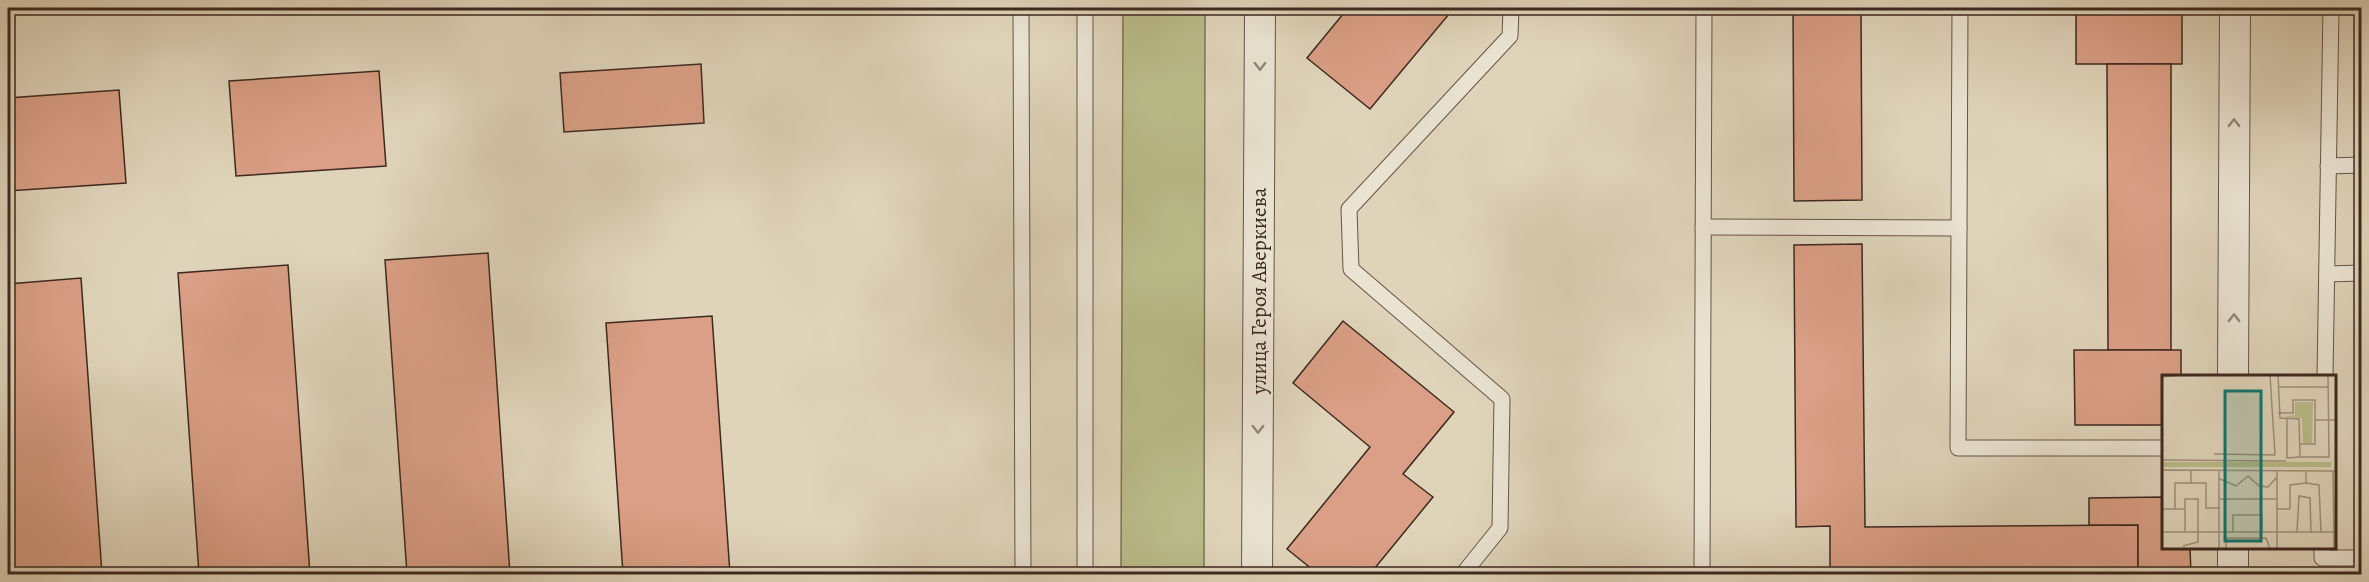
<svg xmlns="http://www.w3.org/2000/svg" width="2369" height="582" viewBox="0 0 2369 582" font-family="Alegreya,serif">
<rect width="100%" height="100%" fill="#dfd4ba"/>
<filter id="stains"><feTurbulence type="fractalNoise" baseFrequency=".00333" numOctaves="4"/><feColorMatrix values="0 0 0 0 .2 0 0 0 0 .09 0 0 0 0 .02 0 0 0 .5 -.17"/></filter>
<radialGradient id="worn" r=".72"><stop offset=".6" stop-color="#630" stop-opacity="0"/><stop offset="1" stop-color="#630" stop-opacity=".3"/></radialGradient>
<path fill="#babb8a" stroke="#7c7254" stroke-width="1.5" d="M1123,8H1205L1204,574H1121Z"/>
<g fill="#da9f86" stroke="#3d291f" stroke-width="1.5">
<path d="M1348,8H1454L1370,109L1307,58Z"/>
<path d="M1793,8H1861L1862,200L1794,201Z"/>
<rect x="2076" y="8" width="106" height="56"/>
<path d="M701,64L704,123L564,132L560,73Z"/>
<path d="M2107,64H2171V350H2108Z"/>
<path d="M379,71L386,166L236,176L229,81Z"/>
<path d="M119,90L126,183L8,191V98Z"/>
<path d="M1862,244L1865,527L2138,525V574H1830V526L1796,527L1794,245Z"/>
<path d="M488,253L510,574H407L385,260Z"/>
<path d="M288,265L310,574H199L178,273Z"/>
<path d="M81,278L102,574H8V284Z"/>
<path d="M712,316L730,574H623L606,323Z"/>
<path d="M1343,321L1454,412L1403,474L1433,497L1370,574H1318L1287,549L1370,447L1293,383Z"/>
<path d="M2074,350H2181V376H2164V425H2075Z"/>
<path d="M2164,497V548H2190L2191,574H2138V525H2089V498Z"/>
</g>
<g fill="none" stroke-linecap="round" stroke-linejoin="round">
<g stroke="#665446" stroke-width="17">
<g id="service">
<path d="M1021,8L1023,574"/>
<path d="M1960,8L1958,448H2164"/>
<path d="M2328,166L2362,165"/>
<path d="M1703,227L1959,228"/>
<path d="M2327,274L2362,273"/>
<path d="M2325,376L2331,8"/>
<path d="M2322,548V558H2362"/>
<path d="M1085,574V8"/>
<path d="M1463,574L1500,528L1502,399L1351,269L1349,209L1510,36L1511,8"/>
<path d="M1702,574L1704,8"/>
</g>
</g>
<g stroke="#665446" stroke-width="32">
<g id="minor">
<path d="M2233,376L2235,8"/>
<path d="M1257,574L1260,8"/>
<path d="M2233,574V548"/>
</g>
</g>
<use href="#service" stroke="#eae3d2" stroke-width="15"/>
<use href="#minor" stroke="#eae3d2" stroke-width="30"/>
</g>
<defs><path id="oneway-chevron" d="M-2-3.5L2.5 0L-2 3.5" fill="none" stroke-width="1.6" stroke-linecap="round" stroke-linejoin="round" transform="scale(1.5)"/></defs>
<g stroke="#948678">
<use href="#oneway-chevron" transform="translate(1260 66) rotate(90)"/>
<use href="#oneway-chevron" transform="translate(2234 123) rotate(-90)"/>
<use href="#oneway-chevron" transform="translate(2234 318) rotate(-90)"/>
<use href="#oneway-chevron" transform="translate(1258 429) rotate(90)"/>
</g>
<g text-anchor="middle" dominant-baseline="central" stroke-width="4.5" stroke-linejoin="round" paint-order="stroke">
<g font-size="21" fill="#3d291f" stroke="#eae3d2">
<text transform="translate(1259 291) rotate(-90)">улица Героя Аверкиева</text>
</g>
</g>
<g transform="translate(2162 375)">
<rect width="174" height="174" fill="#dfd4ba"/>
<path d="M133,27H151L150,68H141L140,43L122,42L133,40ZM0,87H169V92H0Z" fill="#babb8a"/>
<path fill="none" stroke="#9e907c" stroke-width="1.5" d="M116,0L118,43L137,44L138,82L125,83V44M0,2L20,0M116,12H166M116,38H131V25H153V69H138M153,45H174M52,79L113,80L108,0M138,82H167L166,0M0,85L124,86M171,96L172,174M0,100V95L174,96M58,104L74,111L86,101L97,111L106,112L115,102M29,108H44V133H58M144,108L157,110L159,157M58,124H115M0,134H23M13,134V108H29V95M115,134H128V110L144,108V96M0,157H174M71,157V140H100V157M135,157L137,121L148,123L149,158M21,171L36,167V124H23V157M57,174V95M64,174V163H104L108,174M115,174V96"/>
<path fill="#0f766e" fill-opacity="0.15" stroke="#0f766e" stroke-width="3" d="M63,16H99V166H63Z"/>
<rect width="174" height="174" fill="none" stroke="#3d291f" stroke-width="3"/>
</g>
<rect width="2369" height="582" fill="none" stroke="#dfd4ba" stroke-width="30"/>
<rect x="9" y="9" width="2351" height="564" fill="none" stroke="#3d291f" stroke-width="3"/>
<rect x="15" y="15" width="2339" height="552" fill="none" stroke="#3d291f" stroke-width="1.5"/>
<rect width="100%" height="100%" filter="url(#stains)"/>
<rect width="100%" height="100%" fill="url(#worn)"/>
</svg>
